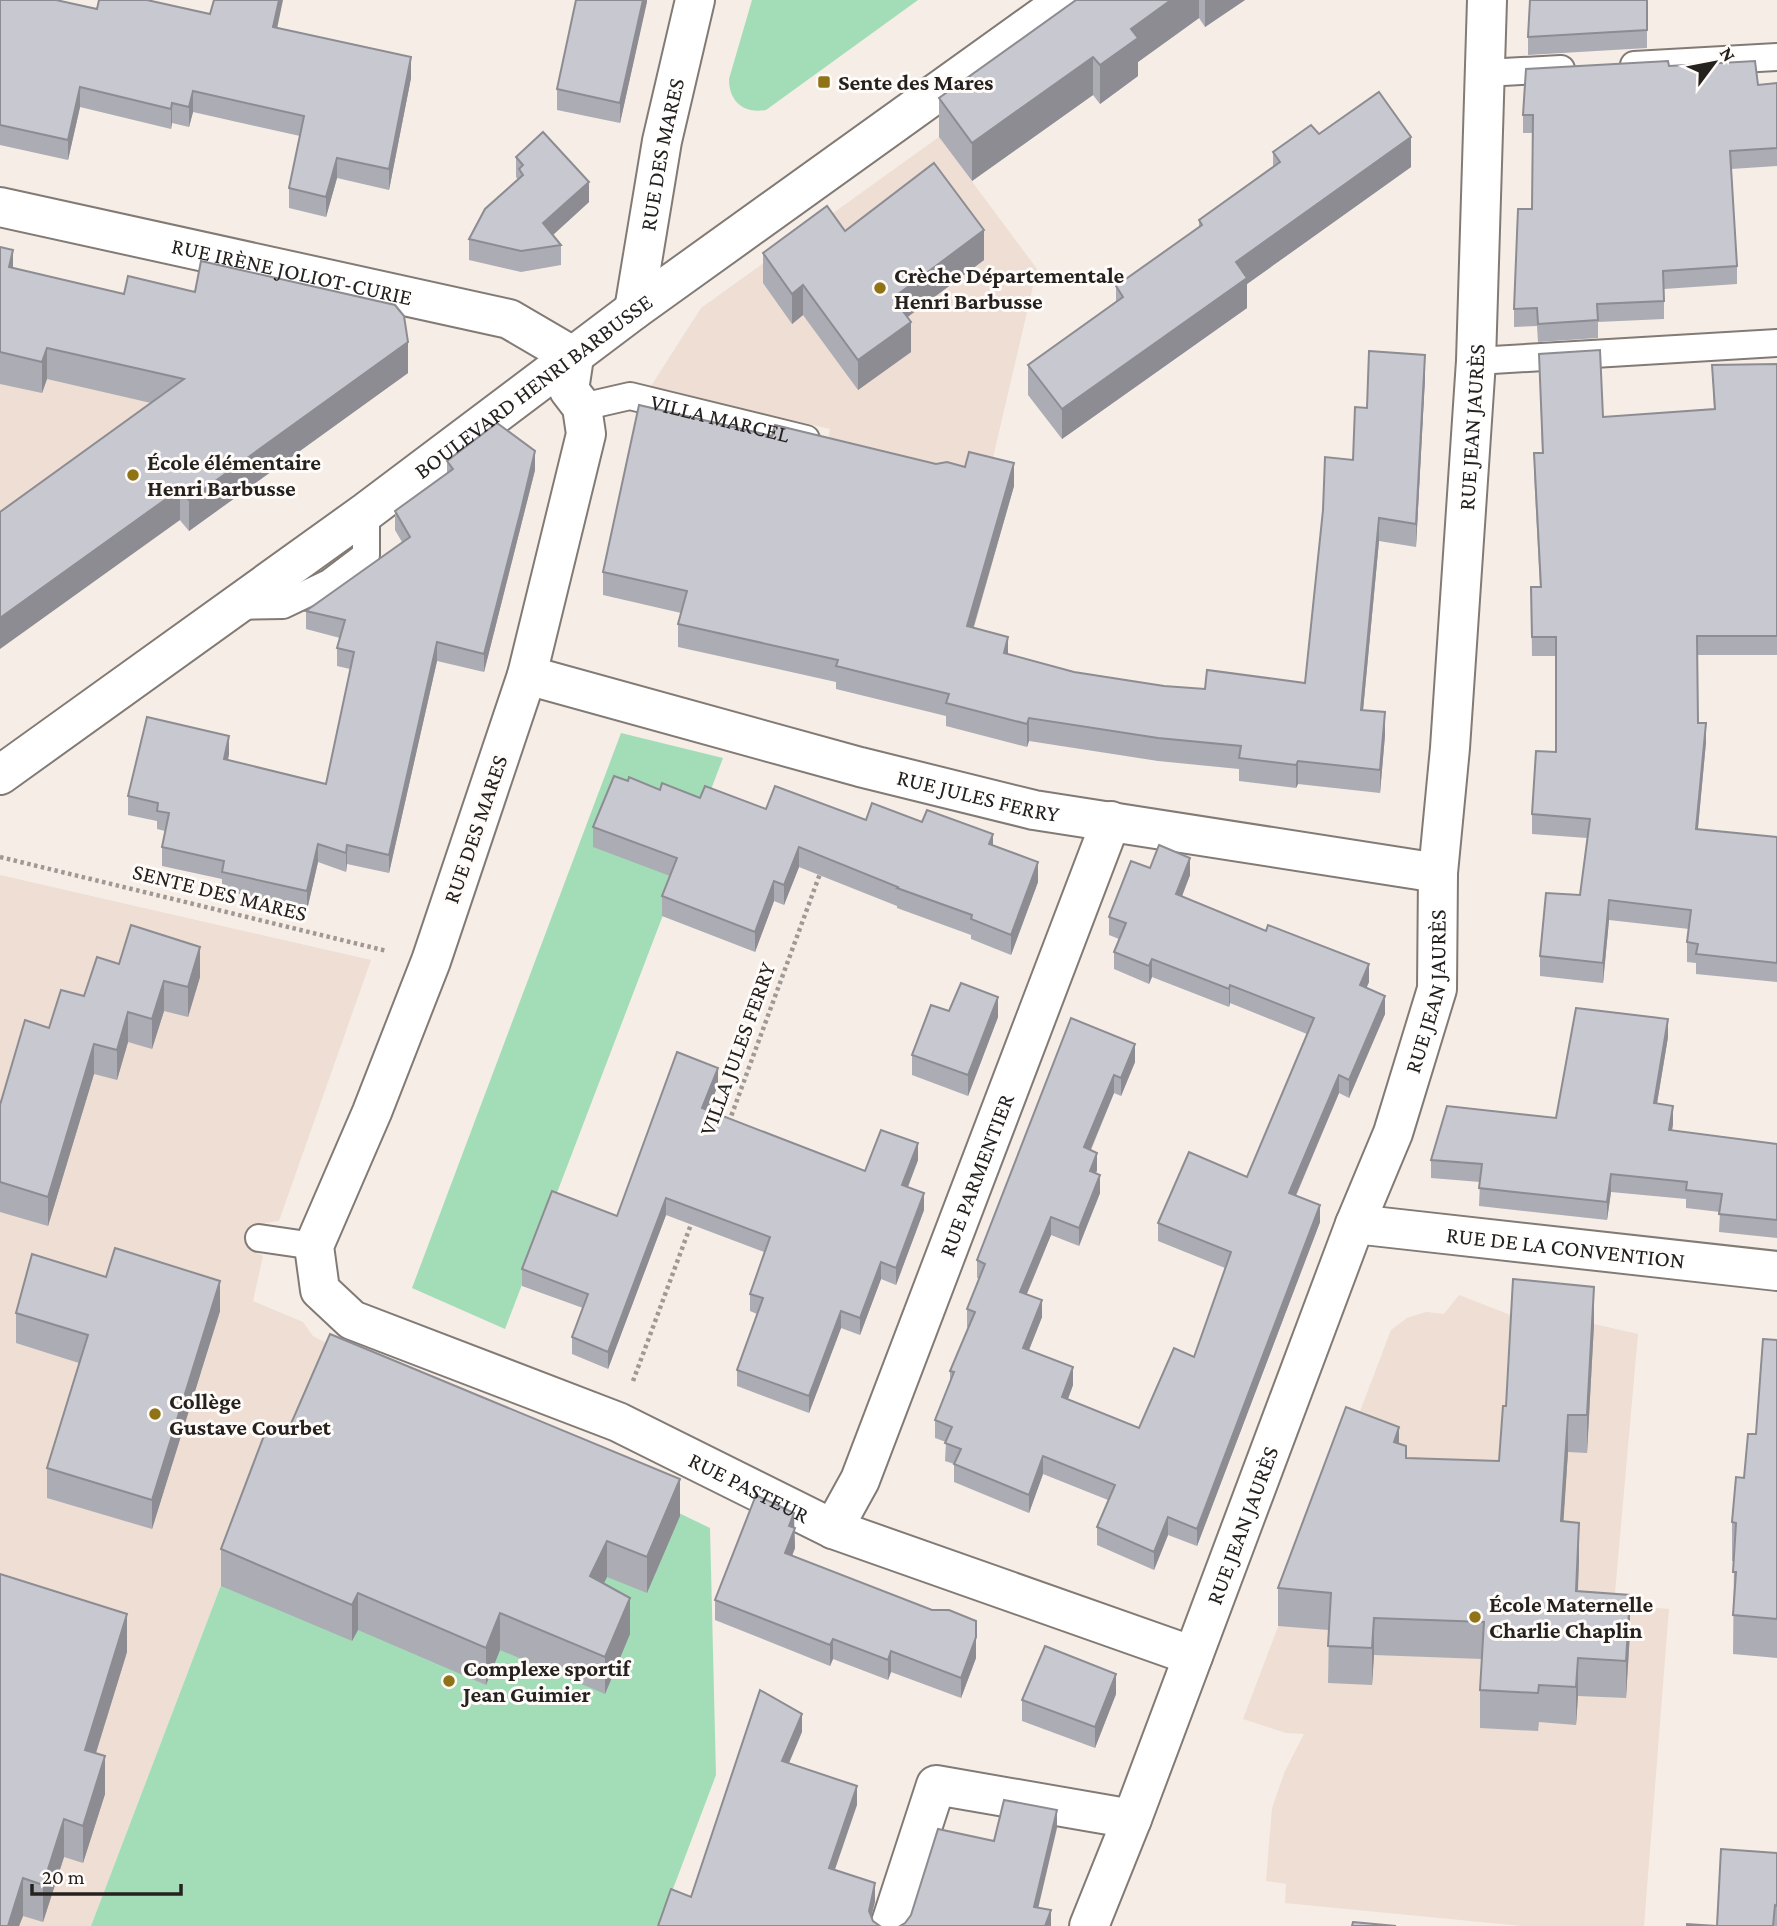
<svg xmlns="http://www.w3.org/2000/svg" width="1777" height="1926" viewBox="0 0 1777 1926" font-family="'Crimson Pro',serif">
<rect width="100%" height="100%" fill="#f6ede6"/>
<g fill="#eeded3">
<path d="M939,137L1037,269L989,475L828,440L830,429L651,386L701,308Z"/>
<path d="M0,354L329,430L189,531L179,520L0,649Z"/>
<path d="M0,875L371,960L279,1221L265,1223L255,1252L263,1256L253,1301L303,1322L313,1336L334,1347L328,1374L268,1462L91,1926H0Z"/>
<path d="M1459,1295L1513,1316L1594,1324L1638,1334L1614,1604L1669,1609L1644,1926H1522L1285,1903L1286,1884L1266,1881L1272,1808L1285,1771L1304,1734L1286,1733L1243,1719L1391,1330L1407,1318L1426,1312L1444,1314Z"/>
</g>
<g fill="#a3ddb8">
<path d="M752,0H918L766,110C744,114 729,102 729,79Z"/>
<path d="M621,733L723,758L505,1329L412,1288Z"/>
<path d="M334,1347L710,1528L716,1775L659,1926H91L268,1462L326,1486Z"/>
</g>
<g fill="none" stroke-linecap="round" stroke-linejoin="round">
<g stroke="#827a74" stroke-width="30">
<g id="lane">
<path d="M1634,65L1777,57"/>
<path d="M1485,73L1561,69"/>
<path d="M1476,361L1777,343"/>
<path id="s1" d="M582,407L630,396L806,439"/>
<path d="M234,606L283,605L329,583L366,555V512"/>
<path d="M259,1238L314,1246"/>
</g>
</g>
<g stroke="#827a74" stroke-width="42">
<g id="street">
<path id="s2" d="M0,207L509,319L574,357L569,390L582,407L586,434L527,675L431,961L372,1112L314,1246L320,1290L352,1320L618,1422L833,1529L1193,1656"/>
<path id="s3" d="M634,310L662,141L695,0"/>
<path id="s4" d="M527,675L860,767L1034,810L1438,873"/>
<path id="s5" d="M1355,1224L1777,1271"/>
<path id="s6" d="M833,1529L860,1480L1111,821"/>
<path d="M890,1926L936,1785L1132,1819"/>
<path id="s7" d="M1089,1926L1132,1819L1355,1224L1393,1133L1437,989L1438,873L1450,748L1476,361L1487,0"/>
</g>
</g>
<g stroke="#827a74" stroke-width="42">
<g id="secondary">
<path id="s8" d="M0,775L366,512L634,310L1066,0"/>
</g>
</g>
<g stroke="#9f9894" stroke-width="4.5" stroke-dasharray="3.5 3.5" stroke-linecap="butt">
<path d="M0,857L387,951"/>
<path d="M729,1122L821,871"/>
<path d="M633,1381L693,1219"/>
</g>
<use href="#lane" stroke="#fff" stroke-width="26"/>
<use href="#street" stroke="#fff" stroke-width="38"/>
<use href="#secondary" stroke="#fff" stroke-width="38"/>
</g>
<g fill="#acacb4">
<path d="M0,0L277,28L411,78L389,190L337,178L326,217L289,208V188L300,136L193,112L189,127L172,123L171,129L80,107L68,160L0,145Z"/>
<path d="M647,0L620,123L557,110V89Z"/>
<path d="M1076,0H1245L1205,27L1199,18L1138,62V76L1100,104L1093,95L972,181L939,137V98Z"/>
<path d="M1647,0V48L1528,55V37Z"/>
<path d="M1669,66L1758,85L1777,83V166L1731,169L1737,266V284L1664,289V319L1598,322V338L1538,342L1537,326L1514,327V309L1532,209V133H1523V115Z"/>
<path d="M1319,134L1411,167L1247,284V308L1062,439L1028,395V365L1116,302V286L1199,228V220L1273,168V152Z"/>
<path d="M516,157L589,202L553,235L561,245V265L521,272L469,260V239L518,180L516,177Z"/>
<path d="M845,231L984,260L907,317L911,352L858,390L803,315L792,324L763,283V253Z"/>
<path d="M0,247L13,268L408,373L189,531L180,520L151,403L47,379L42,393L0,384Z"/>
<path d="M1539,354L1603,417L1714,409L1712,365L1777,364V655H1697L1698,723L1706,742L1698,829L1777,837V982L1696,974V963L1687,962V942L1689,929L1609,920L1603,983L1540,976V956L1580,895L1587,838L1532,834V814L1556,752V656H1532L1531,587H1540L1534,473V453H1542Z"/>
<path d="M1425,378L1416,547L1379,541L1363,710L1385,735L1380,793L1298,784L1296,788L1239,781V769L1158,761L1029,741L1027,747L946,726V716L836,689V682L678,647V624L681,613L603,595V572L772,436L1014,486L974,627L1008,655L1074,672L1164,686L1205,689L1305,683L1353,460L1367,408Z"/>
<path d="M447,461L535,470L484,672L437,661L389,873L347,864L346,872L318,862L307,910L222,890V879L162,866V847L165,831L157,829V821L128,815V796L229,754L228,760L326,784L350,669L337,666V648L340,638L306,629V611L402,542L395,530V511L447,474Z"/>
<path d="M628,781L660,790L766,809L866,820L922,822L993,846L1038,882L1011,955L971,939V935L897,908V906L799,867L784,905L774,901L755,952L662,916V896L670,876L593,847V827Z"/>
<path d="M1150,868L1190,875L1182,896L1369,982L1366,988L1385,1014L1349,1098L1339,1093L1296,1196L1320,1222L1197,1546L1168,1535L1154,1570L1097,1545V1527L1108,1500L1043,1474L1029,1513L954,1482V1464L945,1461L946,1442L935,1438V1420L950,1381V1371L969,1328L967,1327V1309L979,1279L977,1278V1260L1071,1018L1135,1062L1121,1096L1114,1093L1091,1150L1097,1170L1096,1173L1100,1193L1079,1246L1051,1235L1027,1294L1042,1317L1029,1350L1073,1385L1068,1399L1139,1428L1194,1357L1225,1268L1158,1241V1223L1247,1177L1307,1034L1230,1003L1229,1007L1152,977L1149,984L1114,969V952L1119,939L1109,935V917Z"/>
<path d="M119,964L200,977L188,1017L164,1011L152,1049L128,1042L117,1080L94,1074L48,1226L0,1212V1105L49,1028Z"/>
<path d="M949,1011L998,1017L968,1096L912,1075V1055Z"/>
<path d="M1668,1037L1657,1104L1673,1124L1672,1130L1777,1144V1238L1719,1232L1720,1212L1686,1208V1199L1611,1192L1607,1220L1479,1206L1480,1182L1431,1178V1160L1556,1118Z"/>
<path d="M718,1085L708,1111L865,1171L918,1160L908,1187L924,1210L896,1285L881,1279L860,1335L841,1328L809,1413L737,1386V1370L757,1314L750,1311V1294L764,1252L666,1215L608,1369L572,1354V1337L583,1308L522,1286V1269L617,1216Z"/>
<path d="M106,1277L220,1311L152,1529L47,1498V1468L79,1363L16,1343V1313Z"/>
<path d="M1594,1324L1587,1453L1568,1452L1563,1521L1579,1560L1578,1591L1630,1632L1626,1698L1578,1696L1576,1725L1539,1722L1538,1731L1480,1728V1690L1482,1659L1374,1655L1372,1685L1328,1683L1329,1630L1278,1626V1588L1399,1444L1406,1458L1499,1461L1506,1406Z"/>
<path d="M1777,1340V1658L1733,1654L1734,1561H1732V1522L1756,1434Z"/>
<path d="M287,1433L680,1516L647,1593L607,1577L604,1583L630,1634L605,1694L500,1650L486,1685L358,1630L352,1641L221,1586V1549Z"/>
<path d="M794,1527L795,1548L792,1556L976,1658L961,1698L891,1672L888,1680L833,1659L830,1666L715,1620V1600Z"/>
<path d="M127,1652L96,1753L105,1794L83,1863L64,1857L43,1922L23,1916L19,1926H0Z"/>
<path d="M1116,1694L1095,1748L1022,1721V1700Z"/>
<path d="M1777,1853V1926H1687H1717Z"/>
</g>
<g fill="#8c8c92">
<path d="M279,0H283L273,48V27Z"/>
<path d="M643,0H647V2L620,123V103Z"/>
<path d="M1171,0H1199V18L1138,62V76L1100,104V65L1131,29Z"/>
<path d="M1205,0H1245L1205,27Z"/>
<path d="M411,57V78L389,190V169Z"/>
<path d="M1093,57V95L972,181V143Z"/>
<path d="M80,87V107L68,160V140Z"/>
<path d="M193,91V112L189,127V107Z"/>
<path d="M172,103V123L171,129V109Z"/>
<path d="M1411,137V167L1247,284V308L1062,439V409L1236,262Z"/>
<path d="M337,158V178L326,217V197Z"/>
<path d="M589,182V202L543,244V223Z"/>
<path d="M984,230V260L893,328V298Z"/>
<path d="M13,250V281L9,267Z"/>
<path d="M803,285V315L792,324V294Z"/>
<path d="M911,322V352L858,390V360Z"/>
<path d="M408,342V373L189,531V500Z"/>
<path d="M47,348V379L42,393V362Z"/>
<path d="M1425,355V378L1416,547V524Z"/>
<path d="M535,451V470L484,672V654Z"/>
<path d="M1014,463V486L967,649V626Z"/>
<path d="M180,489V520L0,649V618Z"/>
<path d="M1379,518V541L1361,732V710Z"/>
<path d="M1008,637V660L1004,653Z"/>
<path d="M437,642V661L389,873V855Z"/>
<path d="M1385,712V735L1380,793V770Z"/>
<path d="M1029,718V741L1027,747V724Z"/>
<path d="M1706,723V742L1696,848V829Z"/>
<path d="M229,736V754L224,778V759Z"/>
<path d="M1298,761V784L1296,788V765Z"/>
<path d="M993,834V854L989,844Z"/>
<path d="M318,844V862L307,910V891Z"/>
<path d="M347,845V864L346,872V853Z"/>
<path d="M799,847V867L784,905V885Z"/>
<path d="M1190,858V875L1176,912V894Z"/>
<path d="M1038,862V882L1011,955V935Z"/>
<path d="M774,881V901L755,952V932Z"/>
<path d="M1609,900V920L1603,983V963Z"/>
<path d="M200,947V977L188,1017V987Z"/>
<path d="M1152,959V977L1149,984V966Z"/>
<path d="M1369,964V982L1360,1003V985Z"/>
<path d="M164,981V1011L152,1049V1019Z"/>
<path d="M1230,985V1003L1229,1007V989Z"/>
<path d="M1385,996V1014L1349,1098V1080Z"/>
<path d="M998,997V1017L968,1096V1075Z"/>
<path d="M128,1012V1042L117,1080V1050Z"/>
<path d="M1668,1019V1037L1654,1121V1103Z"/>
<path d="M94,1044V1074L48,1226V1197Z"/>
<path d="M1135,1044V1062L1121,1096V1078Z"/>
<path d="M718,1068V1085L702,1125V1108Z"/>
<path d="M1114,1075V1093L1084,1165V1147Z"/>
<path d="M1339,1075V1093L1289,1211V1193Z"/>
<path d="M1673,1106V1124L1669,1148V1130Z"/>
<path d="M918,1143V1160L902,1202V1185Z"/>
<path d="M1097,1153V1170L1090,1189V1171Z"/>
<path d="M1611,1174V1192L1607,1220V1202Z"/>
<path d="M1100,1175V1193L1079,1246V1228Z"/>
<path d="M924,1193V1210L896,1285V1268Z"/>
<path d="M666,1198V1215L608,1369V1352Z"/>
<path d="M1320,1205V1222L1197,1546V1529Z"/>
<path d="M1051,1217V1235L1020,1310V1292Z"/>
<path d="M881,1262V1279L860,1335V1318Z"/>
<path d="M220,1281V1311L152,1529V1500Z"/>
<path d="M1594,1287V1324L1587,1453V1415Z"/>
<path d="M1042,1300V1317L1023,1365V1348Z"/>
<path d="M841,1311V1328L809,1413V1396Z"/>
<path d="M1073,1367V1385L1062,1415V1397Z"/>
<path d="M1568,1415V1452L1561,1559V1521Z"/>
<path d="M1399,1427V1465L1394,1442Z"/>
<path d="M1043,1456V1474L1029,1513V1495Z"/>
<path d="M680,1479V1516L647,1593V1557Z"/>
<path d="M794,1513L795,1548L785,1574V1553L789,1526Z"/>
<path d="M1168,1517V1535L1154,1570V1552Z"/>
<path d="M1579,1523V1560L1576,1628V1591Z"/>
<path d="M607,1541V1577L590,1612V1576Z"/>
<path d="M358,1593V1630L352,1641V1605Z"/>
<path d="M1630,1595V1632L1626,1698V1661Z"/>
<path d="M630,1598V1634L605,1694V1657Z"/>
<path d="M500,1613V1650L486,1685V1648Z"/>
<path d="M127,1614V1652L85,1788V1750Z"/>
<path d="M1374,1618V1655L1372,1685V1648Z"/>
<path d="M976,1637V1658L961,1698V1678Z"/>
<path d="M833,1639V1659L830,1666V1645Z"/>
<path d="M891,1651V1672L888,1680V1660Z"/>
<path d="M1578,1658V1696L1576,1725V1687Z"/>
<path d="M1116,1674V1694L1095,1748V1727Z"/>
<path d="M802,1714V1732L782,1780V1761Z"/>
<path d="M105,1756V1794L83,1863V1826Z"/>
<path d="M857,1786V1805L829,1887V1868Z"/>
<path d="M1057,1810V1828L1034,1926V1907Z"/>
<path d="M64,1819V1857L43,1922V1885Z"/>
<path d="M23,1878V1916L19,1926H8Z"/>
<path d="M875,1883V1902L869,1926V1911Z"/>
<path d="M1051,1910V1926H1045Z"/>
</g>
<g fill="#c8c8d1" stroke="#8c8c92" stroke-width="2">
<path d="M0,0H56L97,9L99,0H147L210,14L214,0H279L273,27L411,57L389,169L337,158L326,197L289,188L304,116L193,91L189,107L172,103L171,109L80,87L68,140L0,125Z"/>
<path d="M576,0H643L620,103L557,89Z"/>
<path d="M1076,0H1171L1131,29L1138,38L1100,65L1093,57L972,143L939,98Z"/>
<path d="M1530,0H1647V30L1528,37Z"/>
<path d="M1668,61L1669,66L1755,61L1758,85L1777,83V148L1730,151L1737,266L1663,271L1664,301L1597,304L1598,320L1538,324L1537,308L1514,309L1518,209H1532L1533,115H1523L1526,69Z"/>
<path d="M1379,92L1411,137L1236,262L1247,278L1062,409L1028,365L1123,297L1116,286L1202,225L1199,220L1280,162L1273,152L1311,125L1319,134Z"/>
<path d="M543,132L589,182L543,223L561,245L521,251L469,239L485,209L523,175L519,169L523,165L516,157Z"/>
<path d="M934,163L984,230L893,298L911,322L858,360L803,285L792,294L763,253L827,206L845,231Z"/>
<path d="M0,247L13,250L9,267L124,294L128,276L195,292L201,261L395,305L404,316L408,342L189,500L180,489L0,618V512L184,379L47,348L42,362L0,352Z"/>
<path d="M1600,350L1603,417L1715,409L1712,365L1777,364V636H1697L1698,723H1706L1696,829L1777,837V963L1696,954L1698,944L1687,942L1691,910L1609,900L1603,963L1540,956L1546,893L1580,895L1590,819L1532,814L1536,751L1556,752V637H1532L1531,587H1541L1534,453H1543L1539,354Z"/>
<path d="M1369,351L1425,355L1416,524L1379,518L1361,710L1385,712L1380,770L1298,761L1296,765L1239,758L1241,746L1158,738L1029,718L1027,724L946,703L949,694L836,666L838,660L678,624L687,591L603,572L639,405L772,436L775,425L936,464L947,462L965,467L969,452L1014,463L967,626L1008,637L1004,653L1074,672L1164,686L1205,689L1207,670L1305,683L1323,510L1325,457L1353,460L1355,407L1367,408Z"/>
<path d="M497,423L535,451L521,510L484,654L437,642L389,855L347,845L346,853L318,844L307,891L222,872L224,861L162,847L169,813L157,811L158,803L128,796L147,717L229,736L224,759L326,784L354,652L337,648L345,620L306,611L410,537L395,511L453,469L447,461Z"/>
<path d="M614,776L628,781L629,777L660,790L662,783L700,798L705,786L766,809L775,786L866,820L872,803L922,822L927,810L993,834L989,844L1038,862L1011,935L971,919L972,915L897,888L898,887L799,847L784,885L774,881L755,932L662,896L677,858L593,827Z"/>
<path d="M1159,845L1190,858L1176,894L1266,931L1268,925L1369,964L1360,985L1385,996L1349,1080L1339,1075L1289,1193L1320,1205L1197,1529L1168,1517L1154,1552L1097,1527L1115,1485L1043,1456L1029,1495L954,1464L961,1449L945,1443L952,1427L935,1420L954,1372L950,1371L975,1312L967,1309L985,1264L977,1260L1071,1018L1135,1044L1121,1078L1114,1075L1084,1147L1097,1153L1090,1171L1100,1175L1079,1228L1051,1217L1020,1292L1042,1300L1023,1348L1073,1367L1062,1397L1139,1428L1174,1348L1194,1357L1231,1252L1158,1223L1189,1152L1247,1177L1314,1018L1230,985L1229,989L1152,959L1149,966L1114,952L1126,923L1109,917L1131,861L1150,868Z"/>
<path d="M131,925L200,947L188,987L164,981L152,1019L128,1012L117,1050L94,1044L48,1197L0,1182V1105L25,1020L49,1028L61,990L84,996L97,957L119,964Z"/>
<path d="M961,983L998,997L968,1075L912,1055L931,1005L949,1011Z"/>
<path d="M1576,1008L1668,1019L1654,1103L1673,1106L1669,1130L1777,1144V1220L1719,1214L1722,1194L1686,1190L1687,1182L1611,1174L1607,1202L1479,1188L1482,1164L1431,1160L1447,1106L1556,1118Z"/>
<path d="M677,1052L718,1068L702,1108L865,1171L881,1130L918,1143L902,1185L924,1193L896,1268L881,1262L860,1318L841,1311L809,1396L737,1370L763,1298L750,1294L770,1237L666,1198L608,1352L572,1337L588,1294L522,1269L552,1191L617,1216Z"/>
<path d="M115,1248L220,1281L152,1500L47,1468L88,1335L16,1313L32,1254L106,1277Z"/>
<path d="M1513,1279L1594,1287L1587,1415H1568L1561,1521L1579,1523L1576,1591L1630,1595L1626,1661L1578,1658L1576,1687L1539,1685L1538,1693L1480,1690L1484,1622L1374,1618L1372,1648L1328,1646L1331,1593L1278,1588L1346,1407L1399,1427L1394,1442L1406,1446V1458L1499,1461L1503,1406H1506Z"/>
<path d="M330,1334L680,1479L647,1557L607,1541L590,1576L630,1598L605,1657L500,1613L486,1648L358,1593L352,1605L221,1549L268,1425L287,1433Z"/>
<path d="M1763,1339L1777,1340V1619L1733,1615L1736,1572H1733L1736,1523L1732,1522L1736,1477L1744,1478L1748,1434H1756Z"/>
<path d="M756,1495L794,1513L789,1526L795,1528L785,1553L932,1610H949L976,1621V1637L961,1678L891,1651L888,1660L833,1639L830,1645L715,1600Z"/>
<path d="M0,1574L127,1614L85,1750L105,1756L83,1826L64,1819L43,1885L23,1878L8,1926H0Z"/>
<path d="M1045,1646L1116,1674L1095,1727L1022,1700Z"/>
<path d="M760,1690L802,1714L782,1761L857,1786L829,1868L875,1883L869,1911L873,1921L880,1926H658L671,1889L691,1897Z"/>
<path d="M1004,1800L1057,1810L1034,1907L1051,1910L1045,1926H900L905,1923L911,1915L938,1829L994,1841Z"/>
<path d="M1721,1849L1777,1853V1906L1775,1905L1773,1926H1687V1924L1717,1926Z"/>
<path d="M1353,1922L1396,1926H1352Z"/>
</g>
<g fill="#907217" stroke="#fffbf9" stroke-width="2.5">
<rect x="817" y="75" width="14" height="14" rx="3.5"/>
<circle cx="880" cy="288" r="7"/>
<circle cx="133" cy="475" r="7"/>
<circle cx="155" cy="1414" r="7"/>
<circle cx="1475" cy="1617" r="7"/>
<circle cx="449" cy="1681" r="7"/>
</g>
<g text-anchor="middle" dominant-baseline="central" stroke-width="6" stroke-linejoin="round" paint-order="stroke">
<g font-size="23" font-weight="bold" fill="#24211f" stroke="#fffbf9" text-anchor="start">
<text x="838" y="82">Sente des Mares</text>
<text x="894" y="275">Crèche Départementale<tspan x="894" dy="26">Henri Barbusse</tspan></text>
<text x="147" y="462">École élémentaire<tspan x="147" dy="26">Henri Barbusse</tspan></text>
<text x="169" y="1401">Collège<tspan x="169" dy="26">Gustave Courbet</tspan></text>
<text x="1489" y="1604">École Maternelle<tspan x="1489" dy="26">Charlie Chaplin</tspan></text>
<text x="463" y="1668">Complexe sportif<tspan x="463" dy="26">Jean Guimier</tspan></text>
</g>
<g font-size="23" fill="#24211f" stroke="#fffbf9">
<text stroke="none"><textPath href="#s3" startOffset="158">RUE DES MARES</textPath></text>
<text stroke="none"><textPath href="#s2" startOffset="299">RUE IRÈNE JOLIOT-CURIE</textPath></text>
<text stroke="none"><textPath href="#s8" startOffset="660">BOULEVARD HENRI BARBUSSE</textPath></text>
<text stroke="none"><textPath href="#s1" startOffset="142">VILLA MARCEL</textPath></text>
<text stroke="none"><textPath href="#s7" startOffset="1563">RUE JEAN JAURÈS</textPath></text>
<text stroke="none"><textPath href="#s4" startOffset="467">RUE JULES FERRY</textPath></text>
<text transform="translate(475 829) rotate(-71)">RUE DES MARES</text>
<text transform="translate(220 892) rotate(14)">SENTE DES MARES</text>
<text stroke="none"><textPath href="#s7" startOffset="996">RUE JEAN JAURÈS</textPath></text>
<text transform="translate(737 1049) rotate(-70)">VILLA JULES FERRY</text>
<text stroke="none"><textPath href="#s6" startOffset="382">RUE PARMENTIER</textPath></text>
<text stroke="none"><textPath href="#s5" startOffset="212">RUE DE LA CONVENTION</textPath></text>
<text stroke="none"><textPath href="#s2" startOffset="2056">RUE PASTEUR</textPath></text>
<text stroke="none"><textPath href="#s7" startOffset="429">RUE JEAN JAURÈS</textPath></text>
</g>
</g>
<g transform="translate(1714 63) rotate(58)" stroke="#fffbf9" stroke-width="5" paint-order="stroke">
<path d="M0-5L12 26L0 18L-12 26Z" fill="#24211f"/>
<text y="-10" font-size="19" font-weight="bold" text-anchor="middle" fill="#24211f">N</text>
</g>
<path d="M32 1884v10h149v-10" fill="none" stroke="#24211f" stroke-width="3.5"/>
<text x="42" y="1884" font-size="21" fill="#24211f" stroke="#fffbf9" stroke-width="5" paint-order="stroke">20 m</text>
</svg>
